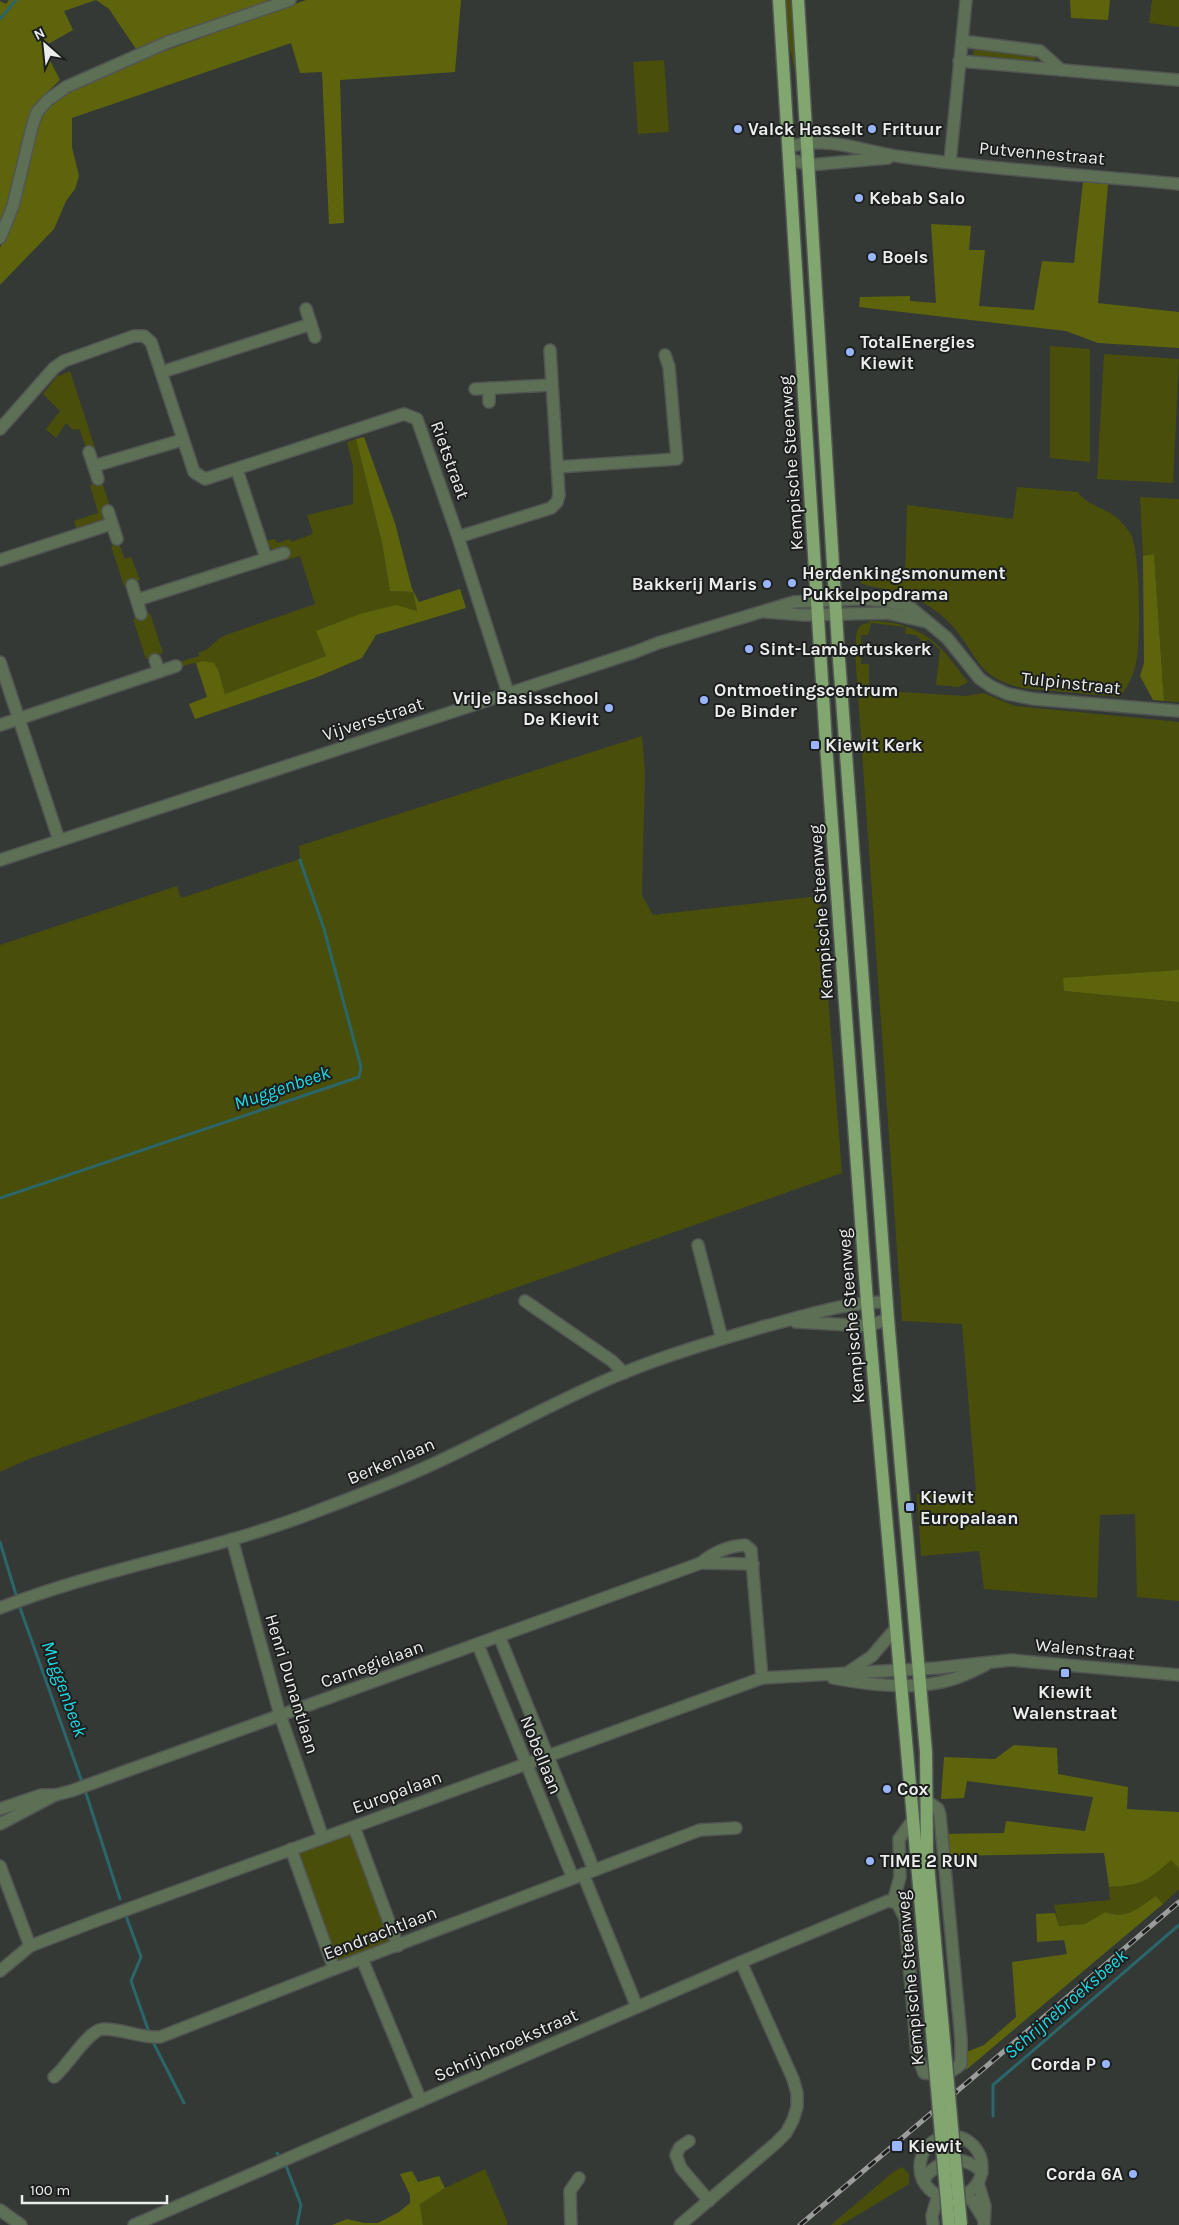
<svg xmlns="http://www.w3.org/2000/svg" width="1179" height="2225" viewBox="0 0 1179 2225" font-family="Karla,sans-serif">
<rect width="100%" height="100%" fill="#343936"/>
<g fill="#494e0b">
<path d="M784,0H794L798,71H795L786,30Z"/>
<path d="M1152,0H1179V27L1149,23Z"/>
<path d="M974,47L1037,54V58L1031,62L977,57L973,55Z"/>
<path d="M664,60L669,132L638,134L633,62Z"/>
<path d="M1050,346L1090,349V462L1050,458Z"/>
<path d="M1104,354L1179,359L1173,483L1097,479Z"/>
<path d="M70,371L95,448L87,450L79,429L73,430L66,423L56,438L46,429L60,411L43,394L58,375L59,376Z"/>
<path d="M356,439L382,543L390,591L413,592L417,611L316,631L326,656L225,694L202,661L180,667L179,662L199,656L198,653L206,650L220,638L226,635L315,604L300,556L283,561V558L290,555L288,547L273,550L265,541L274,539L278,543L289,539L291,542L313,534L307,515L353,504V466L347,442Z"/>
<path d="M102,481L110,508L102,512L103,517L100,523L77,531L74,521L98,513L90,485Z"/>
<path d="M1017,487L1078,492C1087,507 1110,508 1121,522C1125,526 1130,532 1132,537C1140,559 1141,639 1136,663C1134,674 1127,688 1120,697L1022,688C977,677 980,659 955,629C934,603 905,592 874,587C867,586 866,584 861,584V580L905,577L907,505L1013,519Z"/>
<path d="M1140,497L1179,499V702L1164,701L1154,555L1143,556Z"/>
<path d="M118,542L125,559L131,557L140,580L124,586L111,546Z"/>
<path d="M150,613L163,653L146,659L133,619Z"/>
<path d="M869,621C899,620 927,631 946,654C954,663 960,673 968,682L959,687L936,685L940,650L928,639L924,643L916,635L905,634L906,627L871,623L868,635H861V664H869V690L966,696L983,693L1015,706L1179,722V970L1063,979L1065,991L1179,1002V1601L1137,1597L1135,1514L1100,1515L1097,1598L984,1589L979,1551L921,1556L917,1494L976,1491L962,1324L902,1321L855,652H859V645H856C856,634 856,624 869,623Z"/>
<path d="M642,736L645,772L642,895L653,915L820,896L842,1173L29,1459L0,1472V945L177,886L181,898L300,859L299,846Z"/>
<path d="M351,1833L392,1943L338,1964L298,1851Z"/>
<path d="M1171,1859L1179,1869V1889L1163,1904L1156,1896C1137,1908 1128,1920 1105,1912L1085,1924L1059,1926L1054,1905L1110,1900L1109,1887C1143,1885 1146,1882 1171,1859Z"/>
<path d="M902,2167L909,2174V2184L841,2225H831L892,2173Z"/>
<path d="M485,2169L507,2221V2225H423L420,2203L445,2188Z"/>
</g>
<g fill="#5e640c">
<path d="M9,0H96L64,11L73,30L43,47L60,80L34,105L26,125L0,230V1L6,4Z"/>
<path d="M96,0H267L269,3L136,49L109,9Z"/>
<path d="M306,0H461L455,72L340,80L344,223L329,224L322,72L300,73L291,43L72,118V147L79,176L75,189L66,201L54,229L0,285V248L18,208L36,126L49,102L76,83Z"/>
<path d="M1070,0H1110L1108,20L1071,18Z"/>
<path d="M1083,182L1108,184L1098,303L1179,312V348L1098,343L1066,331L859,307L860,297L910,296V301L936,303L931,224L971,226L969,250H985L979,306L1034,310L1042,261L1074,263Z"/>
<path d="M364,437L395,523L412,589L419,602L460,589L466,608L376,635L362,658L315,678L195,719L189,704L207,697L196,663L202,661L214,663L218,670L225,694L326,656L316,631L360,614L396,605L417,611L413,592L390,591L382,543L356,439Z"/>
<path d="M1154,554L1164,701L1153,700L1140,676L1144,663L1143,556Z"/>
<path d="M1179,970V1002L1064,991L1063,978Z"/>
<path d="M1014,1745L1057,1748L1058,1774L1128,1787L1127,1809L1179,1812V1869L1171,1860C1146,1882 1143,1885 1109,1887L1104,1853L946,1856L945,1834L1004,1833L1006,1821L1085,1831L1093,1797L967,1781L964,1798L941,1799L944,1757L995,1759Z"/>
<path d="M1156,1896L1163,1904L966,2070L964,2053L984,2045L1016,2017L1012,1962L1067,1954L1064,1940L1037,1942L1036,1914L1055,1913L1059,1926L1085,1924L1105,1912C1128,1920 1137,1908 1156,1896Z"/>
<path d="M412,2171L418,2182L439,2176L445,2188L420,2204L423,2225H332L347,2219L364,2223H378L399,2212L410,2203V2195L400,2174Z"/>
</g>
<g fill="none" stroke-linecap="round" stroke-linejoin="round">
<g stroke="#2a666a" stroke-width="3">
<path d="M0,19L16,0"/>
<path d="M0,1198L359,1077L361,1067L324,929L300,860"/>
<path d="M0,1542L17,1598"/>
<path d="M19,1605L82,1782"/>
<path d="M85,1790L120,1899"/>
<path d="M125,1913L141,1957L131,1981L149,2032"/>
<path d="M154,2044L184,2103"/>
<path d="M993,2116V2085L1179,1925"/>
<path d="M277,2153L278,2154"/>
<path d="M285,2163L301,2205L297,2225"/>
</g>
<g stroke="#515653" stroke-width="14">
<g id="minor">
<path d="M962,41L1040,51L1061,70"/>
<path d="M959,61L1179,80"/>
<path d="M788,147C831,135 863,152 903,157C995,170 1087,175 1179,184"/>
<path d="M789,159L809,165L888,158"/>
<path d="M950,162L966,0"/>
<path d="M0,238L13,206L32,127L37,112L48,100L66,87L168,42L290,0"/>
<path d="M306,309L315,337"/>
<path d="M162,372L311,324"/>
<path d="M489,388V402"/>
<path d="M475,389L551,385"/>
<path d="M0,429L54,368L64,361L134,336H144L151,342L194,472L205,479L404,414L417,419L458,537L508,693"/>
<path d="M89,452L98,479"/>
<path d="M94,466L182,440"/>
<path d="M557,467L677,459L669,367L665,355"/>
<path d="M237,470L266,558"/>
<path d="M108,511L117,539"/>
<path d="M458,537L551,508L557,502L559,495L550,350"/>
<path d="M0,560L111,524"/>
<path d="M132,585L141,614"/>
<path d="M137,600L284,553"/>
<path d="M766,612L805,615L887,613L927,622"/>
<path d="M155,660L159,672"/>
<path d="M0,662L59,840"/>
<path d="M0,725L176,666"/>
<path d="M0,860L635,652L658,643L794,602L860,599L887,601L911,608L947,638L980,679L992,687L1008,694L1034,699L1179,711"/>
<path d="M698,1245L722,1339"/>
<path d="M525,1301L612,1361L624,1373"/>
<path d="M796,1322L868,1326L888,1319"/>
<path d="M232,1539L280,1715L323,1838"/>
<path d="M701,1563L753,1564"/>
<path d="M0,1608C102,1568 210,1552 312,1513C349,1499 386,1485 422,1469C490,1439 554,1401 623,1373C669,1354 718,1340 766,1326C806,1316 845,1302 886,1302"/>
<path d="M499,1636L594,1870"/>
<path d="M478,1645L573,1878"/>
<path d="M850,1671L872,1656L895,1629"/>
<path d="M833,1678C869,1685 916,1691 953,1679C964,1676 975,1670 985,1665"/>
<path d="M0,1809L41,1795H55L71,1791L701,1563C714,1552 728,1546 745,1545L751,1550L762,1678"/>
<path d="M0,1824L55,1795"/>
<path d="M354,1827L398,1946"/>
<path d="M291,1849L334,1969"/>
<path d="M0,1866L30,1946"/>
<path d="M583,1874L637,2007"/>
<path d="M893,1902L900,1877L899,1839L913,1820"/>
<path d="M362,1959L421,2101"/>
<path d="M0,1971L30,1946L98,1920L762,1678L937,1668L1011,1660L1179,1675"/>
<path d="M54,2077C67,2067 88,2030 103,2029C122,2029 141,2038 160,2037L334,1969L700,1830L736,1828"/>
<circle cx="951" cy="2167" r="31"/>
<path d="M689,2141L680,2147L676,2155L681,2168L709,2201"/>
<path d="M923,2180C938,2159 963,2153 982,2172"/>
<path d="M978,2183L985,2206L984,2225"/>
<path d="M963,2196L972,2200L983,2218"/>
<path d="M0,2210L21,2225"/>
<path d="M134,2225L741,1962L888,1901L897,1903L905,1918L917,2054L924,2073C939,2075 950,2075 961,2064V2039L940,1815L938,1809L927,1801"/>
<path d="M571,2225L570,2191L579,2178"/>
<path d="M680,2225L776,2143L786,2133L793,2120L797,2107V2093L793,2079L741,1962"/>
<path d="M933,2225L932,2216L938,2195"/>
</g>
</g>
<g stroke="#515653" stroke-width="15">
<g id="primary">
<path d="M779,0L826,744L867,1302L929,1998"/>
<path d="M798,0L838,646L888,1319L926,1752L927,1853L940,1997"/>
</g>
</g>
<use href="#minor" stroke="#5d6f55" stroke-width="11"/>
<use href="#primary" stroke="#81a66f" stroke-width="12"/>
<g stroke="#9a9d9b" stroke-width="5">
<path id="rail" d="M800,2225L1179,1902"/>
</g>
<use href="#rail" stroke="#1d1f1e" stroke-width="3" stroke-dasharray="9" stroke-linecap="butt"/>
<g stroke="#515653" stroke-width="15" stroke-linecap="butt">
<g id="primary-bridge">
<path d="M940,1997L961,2225"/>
<path d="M929,1998L949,2225"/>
</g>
</g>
<use href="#primary-bridge" stroke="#81a66f" stroke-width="12"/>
</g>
<g fill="#99b5fd" stroke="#1d1f1e" stroke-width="2">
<circle cx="738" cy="129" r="5"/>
<circle cx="872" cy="129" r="5"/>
<circle cx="859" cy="198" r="5"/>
<circle cx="872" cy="257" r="5"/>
<circle cx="850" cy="352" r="5"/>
<circle cx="792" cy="583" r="5"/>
<circle cx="767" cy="584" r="5"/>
<circle cx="749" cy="649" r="5"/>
<circle cx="704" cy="700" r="5"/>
<circle cx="609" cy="708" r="5"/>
<rect x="810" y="740" width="10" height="10" rx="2.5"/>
<rect x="905" y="1502" width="10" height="10" rx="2.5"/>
<rect x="1060" y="1668" width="10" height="10" rx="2.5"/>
<circle cx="887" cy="1789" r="5"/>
<circle cx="870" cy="1861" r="5"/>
<circle cx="1106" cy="2064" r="5"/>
<rect x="891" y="2140" width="12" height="12" rx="2.5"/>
<circle cx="1133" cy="2174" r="5"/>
</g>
<g text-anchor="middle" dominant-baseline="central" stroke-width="4" stroke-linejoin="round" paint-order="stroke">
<g font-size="18" font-weight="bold" fill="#eaedeb" stroke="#1d1f1e" text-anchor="start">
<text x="748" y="129">Valck Hasselt</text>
<text x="882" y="129">Frituur</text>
<text x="869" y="198">Kebab Salo</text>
<text x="882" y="257">Boels</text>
<text x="860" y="342">TotalEnergies<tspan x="860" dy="21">Kiewit</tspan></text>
<text x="802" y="573">Herdenkingsmonument<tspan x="802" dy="21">Pukkelpopdrama</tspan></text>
<text x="757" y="584" text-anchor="end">Bakkerij Maris</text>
<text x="759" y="649">Sint-Lambertuskerk</text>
<text x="714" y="690">Ontmoetingscentrum<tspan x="714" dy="21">De Binder</tspan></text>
<text x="599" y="698" text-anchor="end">Vrije Basisschool<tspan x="599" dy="21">De Kievit</tspan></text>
<text x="825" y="745">Kiewit Kerk</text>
<text x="920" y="1497">Kiewit<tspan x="920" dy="21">Europalaan</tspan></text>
<text x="1065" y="1692" text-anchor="middle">Kiewit<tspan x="1065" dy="21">Walenstraat</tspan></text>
<text x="897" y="1789">Cox</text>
<text x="880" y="1861">TIME 2 RUN</text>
<text x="1096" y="2064" text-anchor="end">Corda P</text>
<text x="908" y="2146">Kiewit</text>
<text x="1123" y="2174" text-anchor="end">Corda 6A</text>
</g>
<g font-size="18" fill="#eaedeb" stroke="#1d1f1e">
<text transform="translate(1042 153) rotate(5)">Putvennestraat</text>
<text transform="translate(450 460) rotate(70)">Rietstraat</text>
<text transform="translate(791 463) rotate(-94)">Kempische Steenweg</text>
<text transform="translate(1071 683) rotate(6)">Tulpinstraat</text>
<text transform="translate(373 719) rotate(-18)">Vijversstraat</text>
<text transform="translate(821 912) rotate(-94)">Kempische Steenweg</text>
<text transform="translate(851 1316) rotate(-95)">Kempische Steenweg</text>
<text transform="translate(391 1461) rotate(-23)">Berkenlaan</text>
<text transform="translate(1085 1649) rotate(5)">Walenstraat</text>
<text transform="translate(372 1664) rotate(-20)">Carnegielaan</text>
<text transform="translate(292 1684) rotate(73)">Henri Dunantlaan</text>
<text transform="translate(541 1755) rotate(68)">Nobellaan</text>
<text transform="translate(397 1792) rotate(-20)">Europalaan</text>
<text transform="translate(380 1933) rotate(-21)">Eendrachtlaan</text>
<text transform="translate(910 1978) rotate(-95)">Kempische Steenweg</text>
<text transform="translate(506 2045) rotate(-24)">Schrijnbroekstraat</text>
</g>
<g font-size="19" font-style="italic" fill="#1fd8e3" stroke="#1d1f1e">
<text transform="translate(282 1088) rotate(-19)">Muggenbeek</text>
<text transform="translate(64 1689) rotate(70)">Muggenbeek</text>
<text transform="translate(1066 2004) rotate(-41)">Schrijnebroeksbeek</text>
</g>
</g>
<g transform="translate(45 45) rotate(333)" stroke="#1d1f1e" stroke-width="4" paint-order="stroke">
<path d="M0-4L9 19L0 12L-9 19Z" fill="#eaedeb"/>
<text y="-8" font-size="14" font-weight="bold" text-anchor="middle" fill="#eaedeb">N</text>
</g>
<path d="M22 2195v8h145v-8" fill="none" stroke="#eaedeb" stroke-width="2.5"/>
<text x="30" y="2195" font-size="15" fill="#eaedeb" stroke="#1d1f1e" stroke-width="4" paint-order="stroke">100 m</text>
</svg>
